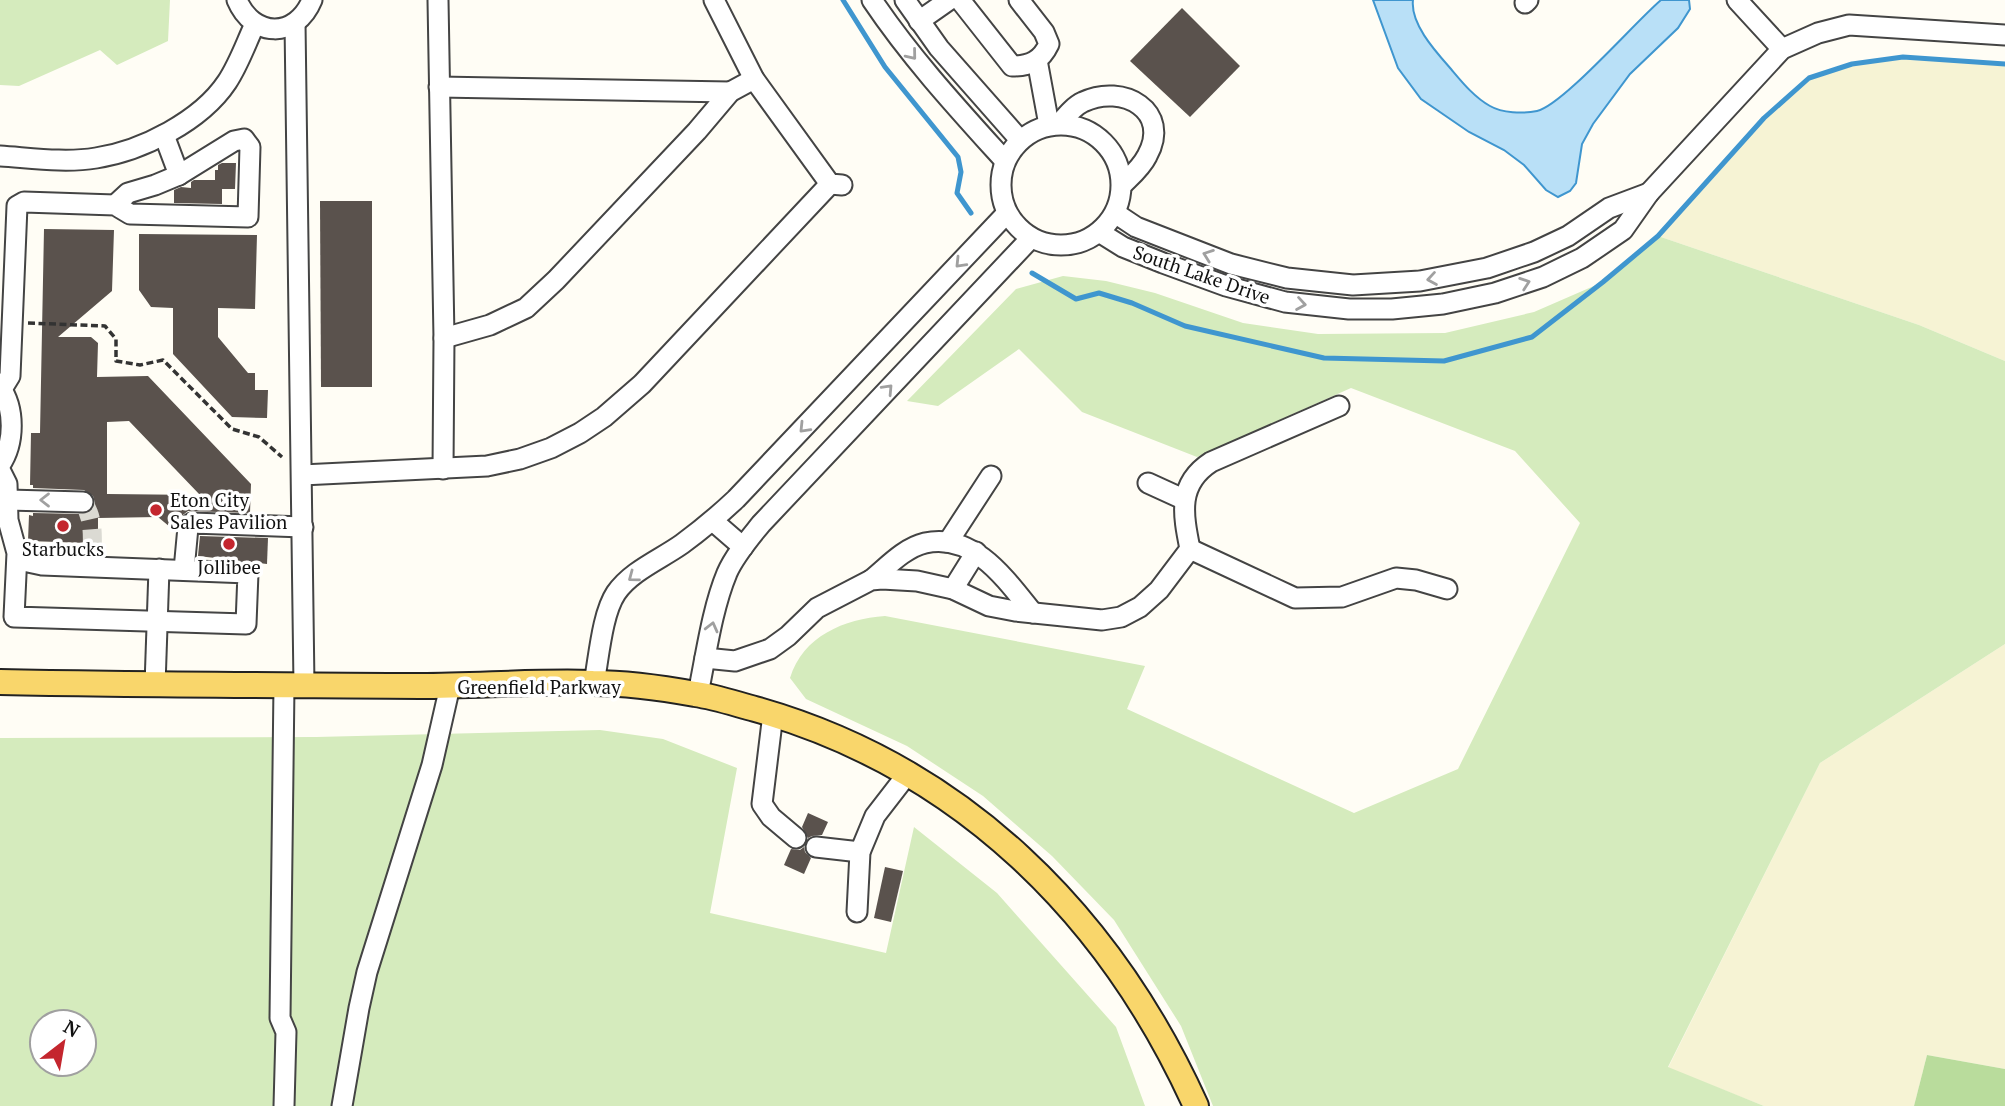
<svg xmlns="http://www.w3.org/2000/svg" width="2005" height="1106" viewBox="0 0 2005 1106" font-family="'PT Serif',serif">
<rect width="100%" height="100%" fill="#fffdf5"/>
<g fill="#f6f3d4">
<path d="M1903,57L2005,64V361L1919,325L1658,236L1764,118L1809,78L1852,64Z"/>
<path d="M2005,644V1069L1927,1055L1914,1106H1764L1668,1068L1820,763Z"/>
</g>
<g fill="#d5ebbd" fill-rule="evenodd">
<path d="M0,0H170L168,41L117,65L100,50L19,86L0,85Z"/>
<path d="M1658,236L1919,325L2005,361V644L1820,763L1668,1067L1764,1106H1213L1181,1026L1114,920L1052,856L983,796L907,746L806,699L790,678C803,636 844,619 885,616L1145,666L1127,709L1354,813L1458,769L1580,523L1515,451L1351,388L1197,457L1082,412L1019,349L938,406L907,401L1016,289L1063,276L1106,281L1155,293L1243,323L1318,334L1445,333L1534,312L1603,282Z"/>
<path d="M600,730L663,739L737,768L710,913L886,953L914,827L997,893L1116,1027L1145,1106H0V738L316,737ZM42,1022H84V1064H42Z"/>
</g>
<path fill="#b9dc9c" d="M1927,1055L2005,1069V1106H1914Z"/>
<path fill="#b9e0f7" stroke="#3f96cf" stroke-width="2" d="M1373,0H1413C1410,24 1436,52 1451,69C1462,82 1474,97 1490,106C1502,113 1523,114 1537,111C1563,105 1635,22 1661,0H1689L1690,9L1678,28L1630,74L1593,124L1582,144L1576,183L1570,191L1558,197L1546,190L1524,165L1504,150L1469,132L1421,99L1398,68Z"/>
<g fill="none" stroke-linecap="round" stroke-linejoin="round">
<g stroke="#3f96cf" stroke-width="5">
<path d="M843,0L885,67L958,157L961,172L957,193L971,213"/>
<path d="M1032,273L1076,299L1099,293L1132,303L1185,326L1324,358L1444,361L1532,337L1603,282L1658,236L1764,118L1809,78L1852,64L1903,57L2005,64"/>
</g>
</g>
<g fill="#5a524d" fill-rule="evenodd">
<path d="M1182,8L1240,66L1190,117L1130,61Z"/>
<path d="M222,163H236L235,189H222V204L174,203V190L181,187L191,188V182L194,180H215V170H218V165Z"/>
<path d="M320,201H372V387H321Z"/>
<path d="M44,229L114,230L112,291L58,337H91L98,343L97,377L148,376L251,484L250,513L188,511L179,518L176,527H170L158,517L98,518V537H87V543L28,541L29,515L33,516V513L83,514L93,509L95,503L93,496L84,490L33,488V485H30L31,433H40ZM129,421L200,495L107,494V422Z"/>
<path d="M139,234L257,235L255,309L218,308V337L248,373H255V390H268L267,418L232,417L173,354V308L151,307L139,290Z"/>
<path d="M200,536L268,538L267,564L198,556Z"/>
<path d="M808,813L828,822L822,835L812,836L808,838L802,827Z"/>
<path d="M804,847L805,852L811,858L804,874L784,865L791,849L800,850Z"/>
<path d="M885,867L903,871L891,922L874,918Z"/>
</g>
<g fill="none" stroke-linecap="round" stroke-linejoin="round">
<path stroke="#dbdad3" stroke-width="19" stroke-dasharray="19 10" stroke-linecap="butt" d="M83,502C96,521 92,545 91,567"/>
<g stroke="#444" stroke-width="23">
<g id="minor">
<path d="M237,0C253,38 296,39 312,0"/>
<path d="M438,0L444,338L443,469"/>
<path d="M714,0L754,79L830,184L842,185"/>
<path d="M872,0C911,58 958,109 1005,161"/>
<path d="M905,0L939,48L1020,140"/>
<path d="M960,0L1012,66C1030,66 1041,61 1049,44L1044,32L1019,0"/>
<path d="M1737,0L1782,49"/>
<path d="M1525,3L1528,0"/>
<path d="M919,21L949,0"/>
<path d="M295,23L304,685"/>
<path d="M1037,60L1049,125"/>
<path d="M439,87L730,92"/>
<path d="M1059,124C1066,116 1074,106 1083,102C1123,83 1172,111 1147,156C1141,168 1131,176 1122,185"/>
<circle cx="1061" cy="185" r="60"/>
<path d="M164,135L179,175"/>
<path d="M0,156C31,158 65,163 96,158C142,151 201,121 227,82C239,64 246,43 255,24"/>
<path d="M1115,213L1136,227L1231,264L1287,278L1353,285L1420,281L1487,268L1534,252L1568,236L1609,208L1649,193"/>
<path d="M1099,232L1123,247L1163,263L1226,286L1285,302L1349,309H1392L1443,304L1495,293L1543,277L1582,258L1623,230L1649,193L1782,49L1818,33L1849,25L2005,35"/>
<path d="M444,338L490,325L526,308L556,280L697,131L730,92L754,79"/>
<path d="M0,387C15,408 15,443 0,465"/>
<path d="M2,389L10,376L17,206L24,202L115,205L130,214L248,217L250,147L244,139L234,141L179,175L155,185L128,193L115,205"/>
<path d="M0,470L7,484L8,520L17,553L14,617L246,624L248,573L42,565L28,562L17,553"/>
<path d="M302,475L487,466L520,459L551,448L580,433L604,417L642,384L830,184"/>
<path d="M1148,483L1183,499"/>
<path d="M8,500L83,502"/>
<path d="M713,521L743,547"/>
<path d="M948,542L991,476"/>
<path d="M1190,549L1295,598L1342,597L1396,578L1416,580L1447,589"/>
<path d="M184,570L188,527L192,523L303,527"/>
<path d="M871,580C887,567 904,548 925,543C974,532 1007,581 1033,613"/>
<path d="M953,589L976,552"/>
<path d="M705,658L735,661L770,649L788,636L817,608L871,580L882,579L917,581L953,589L989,606L1015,611L1102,620L1121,617L1140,607L1159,590L1190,549C1183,514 1177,484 1211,462L1339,406"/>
<path d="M594,683C599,657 602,614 616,593C631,571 661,559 682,544C701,530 719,515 736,499L1007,213"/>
<path d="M155,685L159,569"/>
<path d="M284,685L280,1018L286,1032L284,1106"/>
<path d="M698,694C706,655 712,609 727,573C735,555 749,539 761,524L1031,238"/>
<path d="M773,714L762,804L771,817L796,838"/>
<path d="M816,847L860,852"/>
<path d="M857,912L860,852L875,816L909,772"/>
<path d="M342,1106L359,1008L367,972L432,765L450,686"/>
</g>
</g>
<g stroke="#222" stroke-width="28">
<path id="major" d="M0,682C140,685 280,685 420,686C478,686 535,681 593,683C626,683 662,688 695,694C716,697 736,704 755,709C961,767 1109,914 1196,1106"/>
</g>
<path stroke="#333" stroke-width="3.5" stroke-dasharray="7 3.5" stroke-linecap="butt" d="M28,323L105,326L116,339V361L140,365L163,360L232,429L259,437L282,457"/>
<use href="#minor" stroke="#fff" stroke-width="19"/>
<use href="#major" stroke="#f9d66b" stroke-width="24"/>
</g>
<defs><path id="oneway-chevron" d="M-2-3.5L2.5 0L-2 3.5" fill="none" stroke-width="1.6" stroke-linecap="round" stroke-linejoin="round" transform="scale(1.75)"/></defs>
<g stroke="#a0a0a0">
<use href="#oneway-chevron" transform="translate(912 55) rotate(51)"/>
<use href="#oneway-chevron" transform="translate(1208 255) rotate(-160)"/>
<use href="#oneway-chevron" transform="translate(960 263) rotate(134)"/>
<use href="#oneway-chevron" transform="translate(1432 279) rotate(171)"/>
<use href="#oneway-chevron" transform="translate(1525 283) rotate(-19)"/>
<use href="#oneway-chevron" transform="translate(1301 304) rotate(9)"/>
<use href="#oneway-chevron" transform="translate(888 389) rotate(-47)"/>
<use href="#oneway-chevron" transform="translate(804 428) rotate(134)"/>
<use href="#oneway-chevron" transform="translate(45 500) rotate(-180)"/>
<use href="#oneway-chevron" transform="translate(633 577) rotate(143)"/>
<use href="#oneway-chevron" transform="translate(712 627) rotate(-76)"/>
</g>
<g fill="#c4262e" stroke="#fff" stroke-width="2.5">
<circle cx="156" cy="510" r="7"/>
<circle cx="63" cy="526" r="7"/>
<circle cx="229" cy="544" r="7"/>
</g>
<g text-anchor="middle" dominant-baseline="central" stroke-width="7" stroke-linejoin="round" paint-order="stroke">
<g font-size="19" fill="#111" stroke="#fff">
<text transform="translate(1202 274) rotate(19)">South Lake Drive</text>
<text x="539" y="686">Greenfield Parkway</text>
</g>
<g font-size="19" fill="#111" stroke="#fff">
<text x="170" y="499" text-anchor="start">Eton City<tspan x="170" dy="22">Sales Pavilion</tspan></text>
<text x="63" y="548">Starbucks</text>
<text x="229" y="566">Jollibee</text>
</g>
</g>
<g transform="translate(63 1043) rotate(31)"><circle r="33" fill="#ffffff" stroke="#a0a0a0" stroke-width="2"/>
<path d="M0-5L12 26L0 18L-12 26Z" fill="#c4262e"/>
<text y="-10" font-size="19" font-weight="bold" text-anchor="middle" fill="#111111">N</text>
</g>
</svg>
